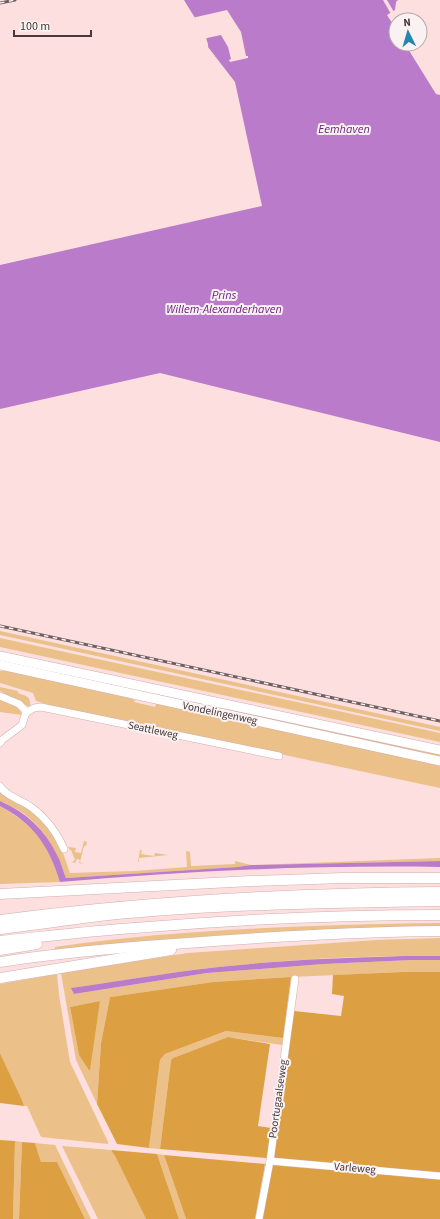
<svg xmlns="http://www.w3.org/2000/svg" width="440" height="1219" viewBox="0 0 440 1219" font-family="'Source Sans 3',sans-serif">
<rect width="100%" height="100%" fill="#fddfdf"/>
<g fill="#ebc189" fill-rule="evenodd">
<path d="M0,631L440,727V731L0,635Z"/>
<path d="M0,638L440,733V742L0,647Z"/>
<path d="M0,671H10L117,694L135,700L134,702L155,707L156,704L169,705L440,764V788L49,705L36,701L33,693L0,683Z"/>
<path d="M48,671L65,673L440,754V758Z"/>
<path d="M0,687L18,691V693C26,696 31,696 30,706H27L0,691Z"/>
<path d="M0,700C8,703 20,706 22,715L0,712Z"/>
<path d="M0,792L30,810L51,831L63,853L70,873L135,871L187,867L186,851L190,852L191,866L235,864V861L251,865L440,858V861L251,865L237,867L66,878C53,842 38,816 0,801Z"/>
<path d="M0,806C37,828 47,842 60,882L0,884Z"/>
<path d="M84,841L87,842L86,846H84L80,862L84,864L79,863L80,860L77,859L75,863L72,862L75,860L71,850H70L68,847L76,848L75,852L81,853Z"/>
<path d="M140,850H142L141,854L154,856L155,853L168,855L139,858V862H138Z"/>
<path d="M440,923V927C311,928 183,936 55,951V947C150,933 247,928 343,925C375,924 408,923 440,923Z"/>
<path d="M440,938V956C373,956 306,958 240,965C183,970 128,980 72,988L74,994L207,973L324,964L412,960H440V972H403L291,977L213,982L110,997L101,1043L97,1104L76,1060L61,973L188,953L376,940ZM100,1001L96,1022L79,1055L70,1007Z"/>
<path d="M57,974L59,995L70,1062L108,1142V1144L41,1137L27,1106H24L22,1100L0,1053V984Z"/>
<path d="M226,1031L283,1038L282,1045L228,1037L173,1058L171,1060L160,1149L149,1148L160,1060L165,1054Z"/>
<path d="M15,1141L22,1142L19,1219H13Z"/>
<path d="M35,1143L55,1145L91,1219H85L57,1163L41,1162Z"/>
<path d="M62,1146L111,1150L115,1156L146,1219H98Z"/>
<path d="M157,1154L164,1155L186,1219H179Z"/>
</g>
<g fill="#dca043">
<path d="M403,972H440V1174L276,1159L274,1155L294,1011L341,1016L344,996L332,994L333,975Z"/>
<path d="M291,977L283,1038L226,1031L165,1054L160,1060L149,1148L117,1144L97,1104L101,1043L110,997L213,982Z"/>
<path d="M100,1001L90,1070H89L79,1055L70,1007Z"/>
<path d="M228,1037L270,1044L258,1126L271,1128L267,1158L160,1149L171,1060L173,1058Z"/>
<path d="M0,1053L22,1100L24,1106L0,1103Z"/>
<path d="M0,1140L15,1141L13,1219H0Z"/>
<path d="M22,1142L35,1143L41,1162H57L85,1219H19Z"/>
<path d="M111,1150L157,1154L179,1219H146L115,1156Z"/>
<path d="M164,1155L265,1164L255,1219H186Z"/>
<path d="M272,1165L440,1179V1219H262Z"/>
</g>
<g fill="#ba7cca">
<path d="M184,0H398L396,2L395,10L387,15L396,29V44H405L436,94L440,95V442L160,373L0,409V265L262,206L235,82L208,47C210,39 189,9 184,0Z"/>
<path d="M0,801C26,812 45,830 57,855C61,862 63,871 66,878L237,867L251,865L440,861V867C313,865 186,871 60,882C49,846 34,824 0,806Z"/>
<path d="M404,956H440V960H412L324,964L207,973L74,994L71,988C127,980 183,970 240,965C295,959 349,958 404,956Z"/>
</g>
<g fill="#fddfdf">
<path d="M383,0H387L394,12L391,14Z"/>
<path d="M227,10L241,32L246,56H248V58L230,62L229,60L231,59L228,47L221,35L207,38L205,40L192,18Z"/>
</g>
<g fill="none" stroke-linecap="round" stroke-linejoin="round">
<g stroke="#d1aeae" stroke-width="8">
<g id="minor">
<path d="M0,696L19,704L27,712"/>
<path d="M0,743L2,740L22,725L25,715L27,712L34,708L41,707L279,756"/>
<path d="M0,786C5,796 22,800 31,807C46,818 57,833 64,849"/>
<path d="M270,1161L440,1176"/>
<path d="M259,1219L270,1161L295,979"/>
</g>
</g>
<g stroke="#d1aeae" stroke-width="10">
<g id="major">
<path d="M0,656L440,750"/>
<path d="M0,665L440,761"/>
</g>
</g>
<g stroke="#d1aeae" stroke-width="11">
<g id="highway">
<path d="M0,894L251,881L343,878H440"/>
<path d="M0,920C146,901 293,893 440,892"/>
<path d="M0,929C36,925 72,919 108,915C218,904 329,903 440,901"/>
<path d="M0,941C49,936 99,930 148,927C245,919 343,915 440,915"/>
<path d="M0,950L37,944"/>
<path d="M0,962C58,953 116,948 174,944C263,937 351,932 440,931"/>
<path d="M0,978L171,950"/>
</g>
</g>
<use href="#minor" stroke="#fff" stroke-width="7"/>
<use href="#major" stroke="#fff" stroke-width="9"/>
<use href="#highway" stroke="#fff" stroke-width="10"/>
<g stroke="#715e5f" stroke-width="3">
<g id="rail">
<path d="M0,3L15,0"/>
<path d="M0,626L440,721"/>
</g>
</g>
<use href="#rail" stroke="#faf2f2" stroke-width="1.5" stroke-dasharray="4.5" stroke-linecap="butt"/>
</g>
<g text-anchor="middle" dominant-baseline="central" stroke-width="4" stroke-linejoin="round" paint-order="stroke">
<g font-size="11" fill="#473839" stroke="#faf2f2">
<text transform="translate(220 713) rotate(12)">Vondelingenweg</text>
<text transform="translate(153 730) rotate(12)">Seattleweg</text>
<text transform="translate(278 1099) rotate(-82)">Poortugaalseweg</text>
<text transform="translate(355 1168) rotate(5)">Varleweg</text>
</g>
<g font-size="12" font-style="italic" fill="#681b7a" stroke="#faf2f2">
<text x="344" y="129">Eemhaven</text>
<text x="224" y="295">Prins<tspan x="224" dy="14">Willem-Alexanderhaven</tspan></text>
</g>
</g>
<g transform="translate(408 32) rotate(355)"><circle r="19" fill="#faf2f2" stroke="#b2a8a8"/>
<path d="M0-3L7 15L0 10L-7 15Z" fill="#2385b0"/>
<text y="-6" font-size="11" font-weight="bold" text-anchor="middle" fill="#473839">N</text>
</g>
<path d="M14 30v6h77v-6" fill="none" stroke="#473839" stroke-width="2"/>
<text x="20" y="30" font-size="12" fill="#473839" stroke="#faf2f2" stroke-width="3" paint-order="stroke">100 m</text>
</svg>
